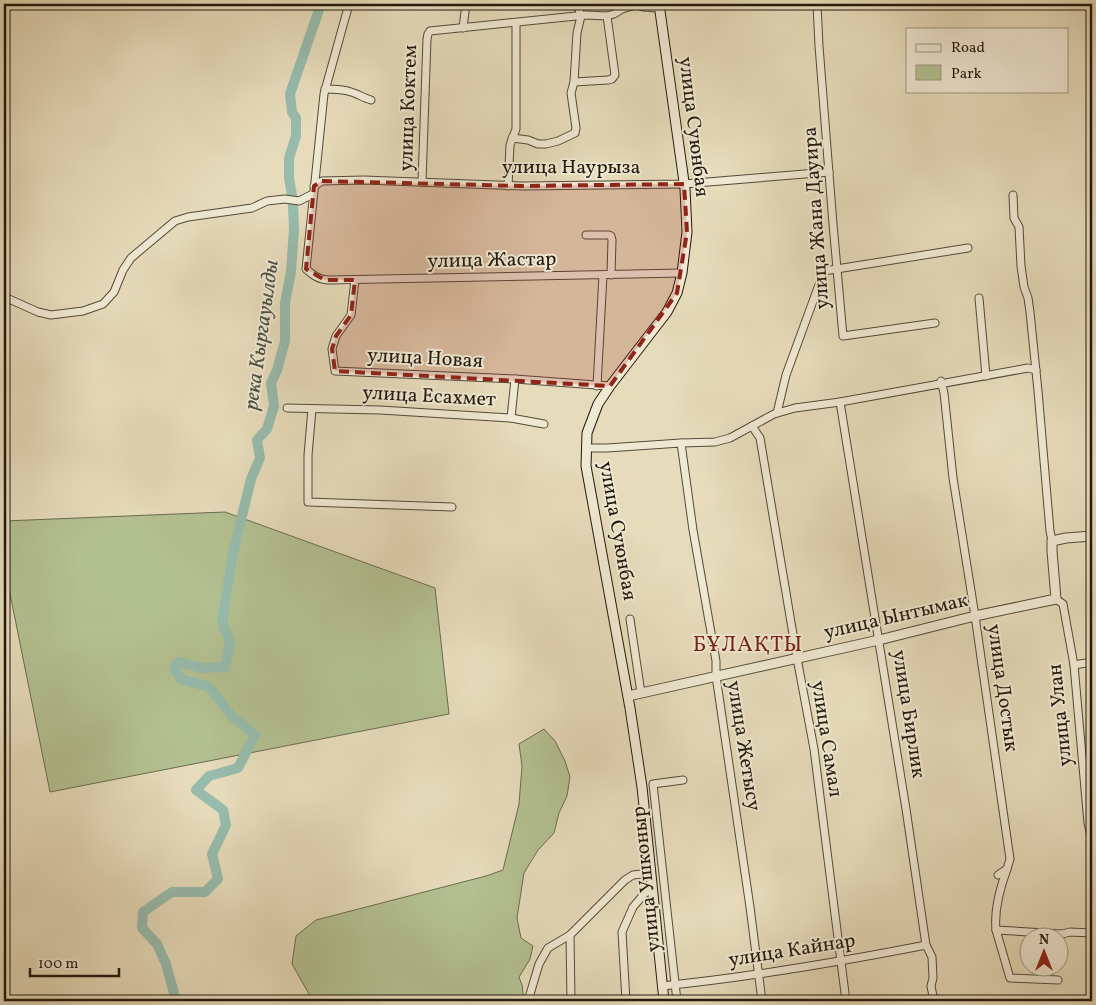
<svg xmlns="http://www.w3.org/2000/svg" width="1096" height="1005" viewBox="0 0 1096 1005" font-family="Vollkorn,serif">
<rect width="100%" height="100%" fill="#e6dbba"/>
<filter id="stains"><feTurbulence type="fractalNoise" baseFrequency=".004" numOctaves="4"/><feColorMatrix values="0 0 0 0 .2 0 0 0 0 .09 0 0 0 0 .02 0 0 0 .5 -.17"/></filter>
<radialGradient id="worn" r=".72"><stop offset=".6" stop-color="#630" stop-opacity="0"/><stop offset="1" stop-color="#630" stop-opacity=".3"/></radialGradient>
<g fill="#b3c091" stroke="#6a6c50">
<path d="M225,512L435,588L449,714L50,792L4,564V521Z"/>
<path d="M544,729L555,741L565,761L570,777L567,796L559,813L554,833L538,850L524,873L517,918L521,938L533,946L530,959L519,977L522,985L524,1001H313L292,964L296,936L316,920L486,876L503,870L519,804L522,766L519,744Z"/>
</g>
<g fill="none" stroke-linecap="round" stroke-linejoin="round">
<g stroke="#97bbac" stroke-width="10">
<path d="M292,195L289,178V158L296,136V118L292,112L290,94L321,4"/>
<path d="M176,1001L166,964L157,944L142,928L143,912L172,892H205L218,879L212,854L226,825L223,810L196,790L209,776L238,768L255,735L232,716L209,687L181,679L174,668L178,662L203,668L225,667L230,643L222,622L224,608L233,553L251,479L260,458L257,440L267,429L274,406L271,383L277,370L285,341V303L291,272L294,229L293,206"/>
</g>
<g stroke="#534a39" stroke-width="9">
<g id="minor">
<path d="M349,4L324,94L306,269C313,275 319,280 329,280L682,273"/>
<path d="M817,4L819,46L833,224L843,336L935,323"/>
<path d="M463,28L466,4"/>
<path d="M574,82L608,80L612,79L615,75L607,16"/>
<path d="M325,89C334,89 343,89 351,92C358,94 364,98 371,100"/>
<path d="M512,138L528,140L538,144H546L558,141L575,133L576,128L571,93L574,82L577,33L581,16L577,4"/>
<path d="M422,182L427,39L428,34L430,31L586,15L607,16L614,14L622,9L636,5L643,7L659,8"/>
<path d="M314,186L322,181L364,180L523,186L684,184L829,172"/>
<path d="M508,186L510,145L516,129V23"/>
<path d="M1013,195L1014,218L1019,227L1021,266L1024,287L1028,298L1030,312L1038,391L1050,531L1052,541"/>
<path d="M586,235H609L611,236L612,240L611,275"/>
<path d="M355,280L351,315L336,336L332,349L335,371L515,379L610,386"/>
<path d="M4,298L9,299L38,312L51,315L83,311L103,304L114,292L123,270L131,258L175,221L188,217L252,208L267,201L285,199L299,201L313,194"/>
<path d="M979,298L986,376"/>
<path d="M941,381L944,393L953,478L975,616L1010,859L1007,869L998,875"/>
<path d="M597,386L603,275"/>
<path d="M840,402L906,809L926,945L932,957L933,978L931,986L934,1001"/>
<path d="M287,408L380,410L511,418L544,424"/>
<path d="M312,409L308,455V502L452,507"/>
<path d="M777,413L786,375L824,271L968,248"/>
<path d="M511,418L515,379"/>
<path d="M752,426L760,438L797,658L814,749L846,1001"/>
<path d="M681,443L715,442L730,438L774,414L795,408L840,402L1028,368L1036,370"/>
<path d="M586,448H607L681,443L693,530L716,661V676L750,907L762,1001"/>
<path d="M1056,599L1063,604L1074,665L1088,823L1090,832L1092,834"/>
<path d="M630,619L641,693"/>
<path d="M1074,665L1092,662"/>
<path d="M1007,869C1000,888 994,910 996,930L1062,934L1070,932L1092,933"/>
<path d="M996,930L1010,978L1058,980"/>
<path d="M570,935L571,1001"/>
<path d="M662,986C751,977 839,962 926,945"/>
<path d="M528,1001L539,964L548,948L570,935L625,880L633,875L651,873"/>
<path d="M626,1001L622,932L633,907L645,893L649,891L653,893"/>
<path d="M677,1001L653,784L683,780"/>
</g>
</g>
<g stroke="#534a39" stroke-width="11">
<path id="tertiary" d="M628,696L879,640L975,616L1056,599L1052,551V541L1066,538L1092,536"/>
</g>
<g stroke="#22190e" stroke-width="11">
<path id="secondary" d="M659,4L685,189L687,232L682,273L677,293L667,312L610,386L598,404L587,433L586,466L630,708L642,787L664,1001"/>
</g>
<use href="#minor" stroke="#efe8d2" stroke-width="7"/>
<use href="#tertiary" stroke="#efe8d2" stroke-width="9"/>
<use href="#secondary" stroke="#efe8d2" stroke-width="9"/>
</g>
<path fill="#8f2418" fill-opacity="0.2" stroke="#8f2418" stroke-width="4" stroke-dasharray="10 6" stroke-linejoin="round" d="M322,181L523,186L684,184L687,232L677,293L610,386L335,371L332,349L336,336L351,315L355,280H325L306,269L314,186Z"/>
<g text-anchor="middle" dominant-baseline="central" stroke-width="4" stroke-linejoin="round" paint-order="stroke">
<g font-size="20" fill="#22190e" stroke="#efe8d2">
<text transform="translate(409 108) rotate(-88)">улица Коктем</text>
<text transform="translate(693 127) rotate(83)">улица Суюнбая</text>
<text x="571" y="168">улица Наурыза</text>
<text transform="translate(817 218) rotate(-94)">улица Жана Дауира</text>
<text transform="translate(492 261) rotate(-1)">улица Жастар</text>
<text transform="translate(425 359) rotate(3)">улица Новая</text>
<text transform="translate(429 397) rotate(3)">улица Есахмет</text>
<text transform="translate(617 531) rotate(80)">улица Суюнбая</text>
<text transform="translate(896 617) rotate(-13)">улица Ынтымак</text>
<text transform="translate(1002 688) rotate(82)">улица Достык</text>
<text transform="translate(908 714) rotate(81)">улица Бирлик</text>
<text transform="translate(1061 715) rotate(-96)">улица Улан</text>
<text transform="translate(826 739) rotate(81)">улица Самал</text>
<text transform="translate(743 746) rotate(81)">улица Жетысу</text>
<text transform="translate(647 879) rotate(-96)">улица Ушконыр</text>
<text transform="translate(792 951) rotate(-9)">улица Кайнар</text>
</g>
<g font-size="21" font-style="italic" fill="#4b5245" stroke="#efe8d2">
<text transform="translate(262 335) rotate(-82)">река Кыргауылды</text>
</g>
<g font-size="22" letter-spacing="1" fill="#7a1f14" stroke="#efe8d2">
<text x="748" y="645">БҰЛАҚТЫ</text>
</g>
</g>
<rect width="1096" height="1005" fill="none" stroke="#e6dbba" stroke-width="20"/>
<rect x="5" y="5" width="1086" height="995" fill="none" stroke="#22190e" stroke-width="2.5"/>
<rect x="10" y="10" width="1076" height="985" fill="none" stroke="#22190e"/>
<rect x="906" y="28" width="162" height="65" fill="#efe8d2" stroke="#9d9584"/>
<rect x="916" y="44" width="25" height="8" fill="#efe8d2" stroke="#9d9584"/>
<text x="951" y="52" font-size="15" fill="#22190e">Road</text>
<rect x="916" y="65" width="25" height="15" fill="#b3c091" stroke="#9d9584"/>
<text x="951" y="78" font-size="15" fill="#22190e">Park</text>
<g transform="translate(1044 952)"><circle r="24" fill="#efe8d2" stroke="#9d9584"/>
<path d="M0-4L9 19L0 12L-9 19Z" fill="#8f2418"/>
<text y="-8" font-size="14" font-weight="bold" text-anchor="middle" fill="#22190e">N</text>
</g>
<path d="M30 968v8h89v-8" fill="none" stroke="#22190e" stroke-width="2.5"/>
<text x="38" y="968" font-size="15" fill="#22190e" stroke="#efe8d2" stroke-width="4" paint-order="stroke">100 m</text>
<rect width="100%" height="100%" filter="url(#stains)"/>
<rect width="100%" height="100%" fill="url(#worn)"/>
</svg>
